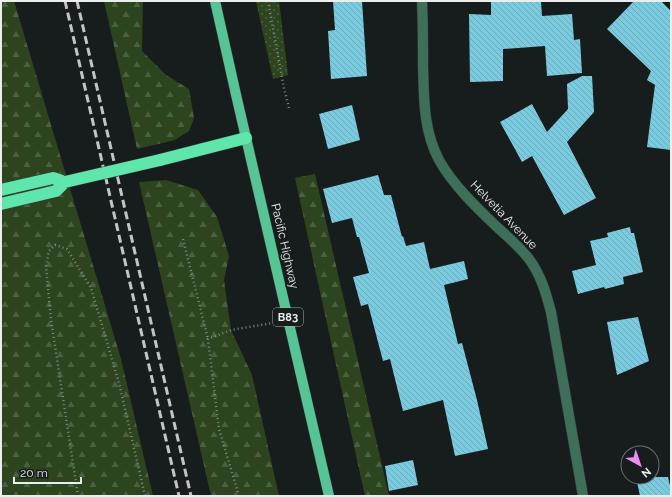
<svg xmlns="http://www.w3.org/2000/svg" width="672" height="497" viewBox="0 0 672 497" font-family="Raleway,sans-serif">
<defs>
<pattern id="grass-dots" width="8" height="8" patternUnits="userSpaceOnUse"><rect width="8" height="8" fill="#2c451f"/><path d="M2 2h.1M6 6h.1" fill="none" stroke="#4b6040" stroke-width="1.8" stroke-linecap="round"/></pattern>
<pattern id="forest-firs" width="22" height="20" patternUnits="userSpaceOnUse"><rect width="22" height="20" fill="#2c451f"/><path d="M5 1l3.5 6h-7zM16 11l3.5 6h-7z" fill="#4b6040"/></pattern>
<pattern id="building-back-hatch" width="6" height="6" patternUnits="userSpaceOnUse"><rect width="6" height="6" fill="#7acae0"/><path d="M-1 5l2 2M0 0l6 6M5-1l2 2" fill="none" stroke="#6daaba"/></pattern>
</defs>
<rect width="100%" height="100%" fill="#171d1d"/>
<path fill="url(#grass-dots)" d="M256,1H279L288,75L273,79Z"/>
<g fill="url(#forest-firs)">
<path d="M1,1H14L121,359L153,496H1Z"/>
<path d="M104,1H143L142,51L166,75L189,89L194,118L189,131L175,140L137,149Z"/>
<path d="M315,174L389,496H365L295,178Z"/>
<path d="M166,180L198,190L217,217L229,256L224,280L231,330L252,375L279,496H211L139,182Z"/>
</g>
<g fill="url(#building-back-hatch)">
<path d="M333,1H362L367,76L331,79L328,31L335,30Z"/>
<path d="M491,1H541L542,16L572,14L574,40L580,39L582,73L547,76L545,46L503,49V81L470,82L469,14L491,15Z"/>
<path d="M634,1H661L671,11V150L647,147L655,85L647,80L651,71L607,29Z"/>
<path d="M582,76H592L594,112L567,142L596,198L564,215L532,156L522,162L500,122L532,104L547,132L568,109L567,84Z"/>
<path d="M352,105L360,140L328,149L319,114Z"/>
<path d="M378,175L384,195H391L402,237L403,236L406,246L424,242L430,269L464,261L468,279L444,285L458,344L462,343L477,400L488,449L455,456L443,400L403,411L390,359L383,361L368,304L361,306L353,277L369,273L359,237H357L352,218L332,223L323,189Z"/>
<path d="M630,227L631,233H634L643,272L623,277L624,284L605,289L604,287L578,294L572,271L596,265L590,241L608,237L607,233Z"/>
<path d="M638,317L649,361L617,375L607,322Z"/>
<path d="M413,460L418,485L389,491L385,466Z"/>
<path d="M636,477H668L671,490V496H640Z"/>
</g>
<g fill="none" stroke-linecap="round" stroke-linejoin="round">
<g stroke="#353a3a" stroke-width="11">
<path id="street" d="M422,1C423,22 423,44 423,65C424,97 423,130 439,160C453,185 476,207 497,227C508,237 520,247 529,259C541,275 546,293 551,312L583,496"/>
</g>
<g stroke="#353a3a" stroke-width="11">
<path id="primary" d="M215,1L237,99L329,496"/>
</g>
<g stroke="#353a3a" stroke-width="13">
<g id="highway">
<path d="M160,160L246,138"/>
<path d="M1,190L53,178L65,182L56,191L1,204"/>
</g>
</g>
<g stroke="#838888" stroke-width="2.5" stroke-dasharray="1 3" stroke-linecap="butt">
<path d="M268,1L284,88L289,108"/>
<path d="M183,239L208,339"/>
<path d="M78,496L51,320L46,266L49,251L55,245L67,249L91,288L119,383L145,496"/>
<path d="M239,496L219,429L208,339L231,330L273,323"/>
</g>
<use href="#street" stroke="#3e6f58" stroke-width="10"/>
<use href="#primary" stroke="#56c495" stroke-width="10"/>
<use href="#highway" stroke="#5ee6ad" stroke-width="12"/>
<g stroke="#c1c6c5" stroke-width="3" stroke-dasharray="8 4" stroke-linecap="butt">
<path d="M65,1L179,496"/>
<path d="M77,1L191,496"/>
</g>
<g stroke="#353a3a" stroke-width="13" stroke-linecap="butt">
<path id="highway-bridge" d="M65,182L160,160"/>
</g>
<use href="#highway-bridge" stroke="#5ee6ad" stroke-width="12"/>
</g>
<g text-anchor="middle" dominant-baseline="central" stroke-width="4" stroke-linejoin="round" paint-order="stroke">
<rect fill="#171d1d" stroke="#abb0af" stroke-width="1" x="273" y="308" width="30" height="18" rx="3"/>
<g font-size="11" font-weight="bold" fill="#eaefee">
<text x="288" y="317">B83</text>
</g>
<g font-size="12" fill="#eaefee" stroke="#171d1d">
<text transform="translate(504 215) rotate(46)">Helvetia Avenue</text>
<text transform="translate(285 246) rotate(77)">Pacific Highway</text>
</g>
</g>
<rect width="672" height="497" fill="none" stroke="#eaefee" stroke-width="4"/>
<g transform="translate(640 465) rotate(140)"><circle r="19" fill="#171d1d" stroke="#6b7171"/>
<path d="M0-3L7 15L0 10L-7 15Z" fill="#f08bf5"/>
<text y="-6" font-size="11" font-weight="bold" text-anchor="middle" fill="#eaefee">N</text>
</g>
<path d="M14 477v6h67v-6" fill="none" stroke="#eaefee" stroke-width="2"/>
<text x="20" y="477" font-size="12" fill="#eaefee" stroke="#171d1d" stroke-width="3" paint-order="stroke">20 m</text>
</svg>
